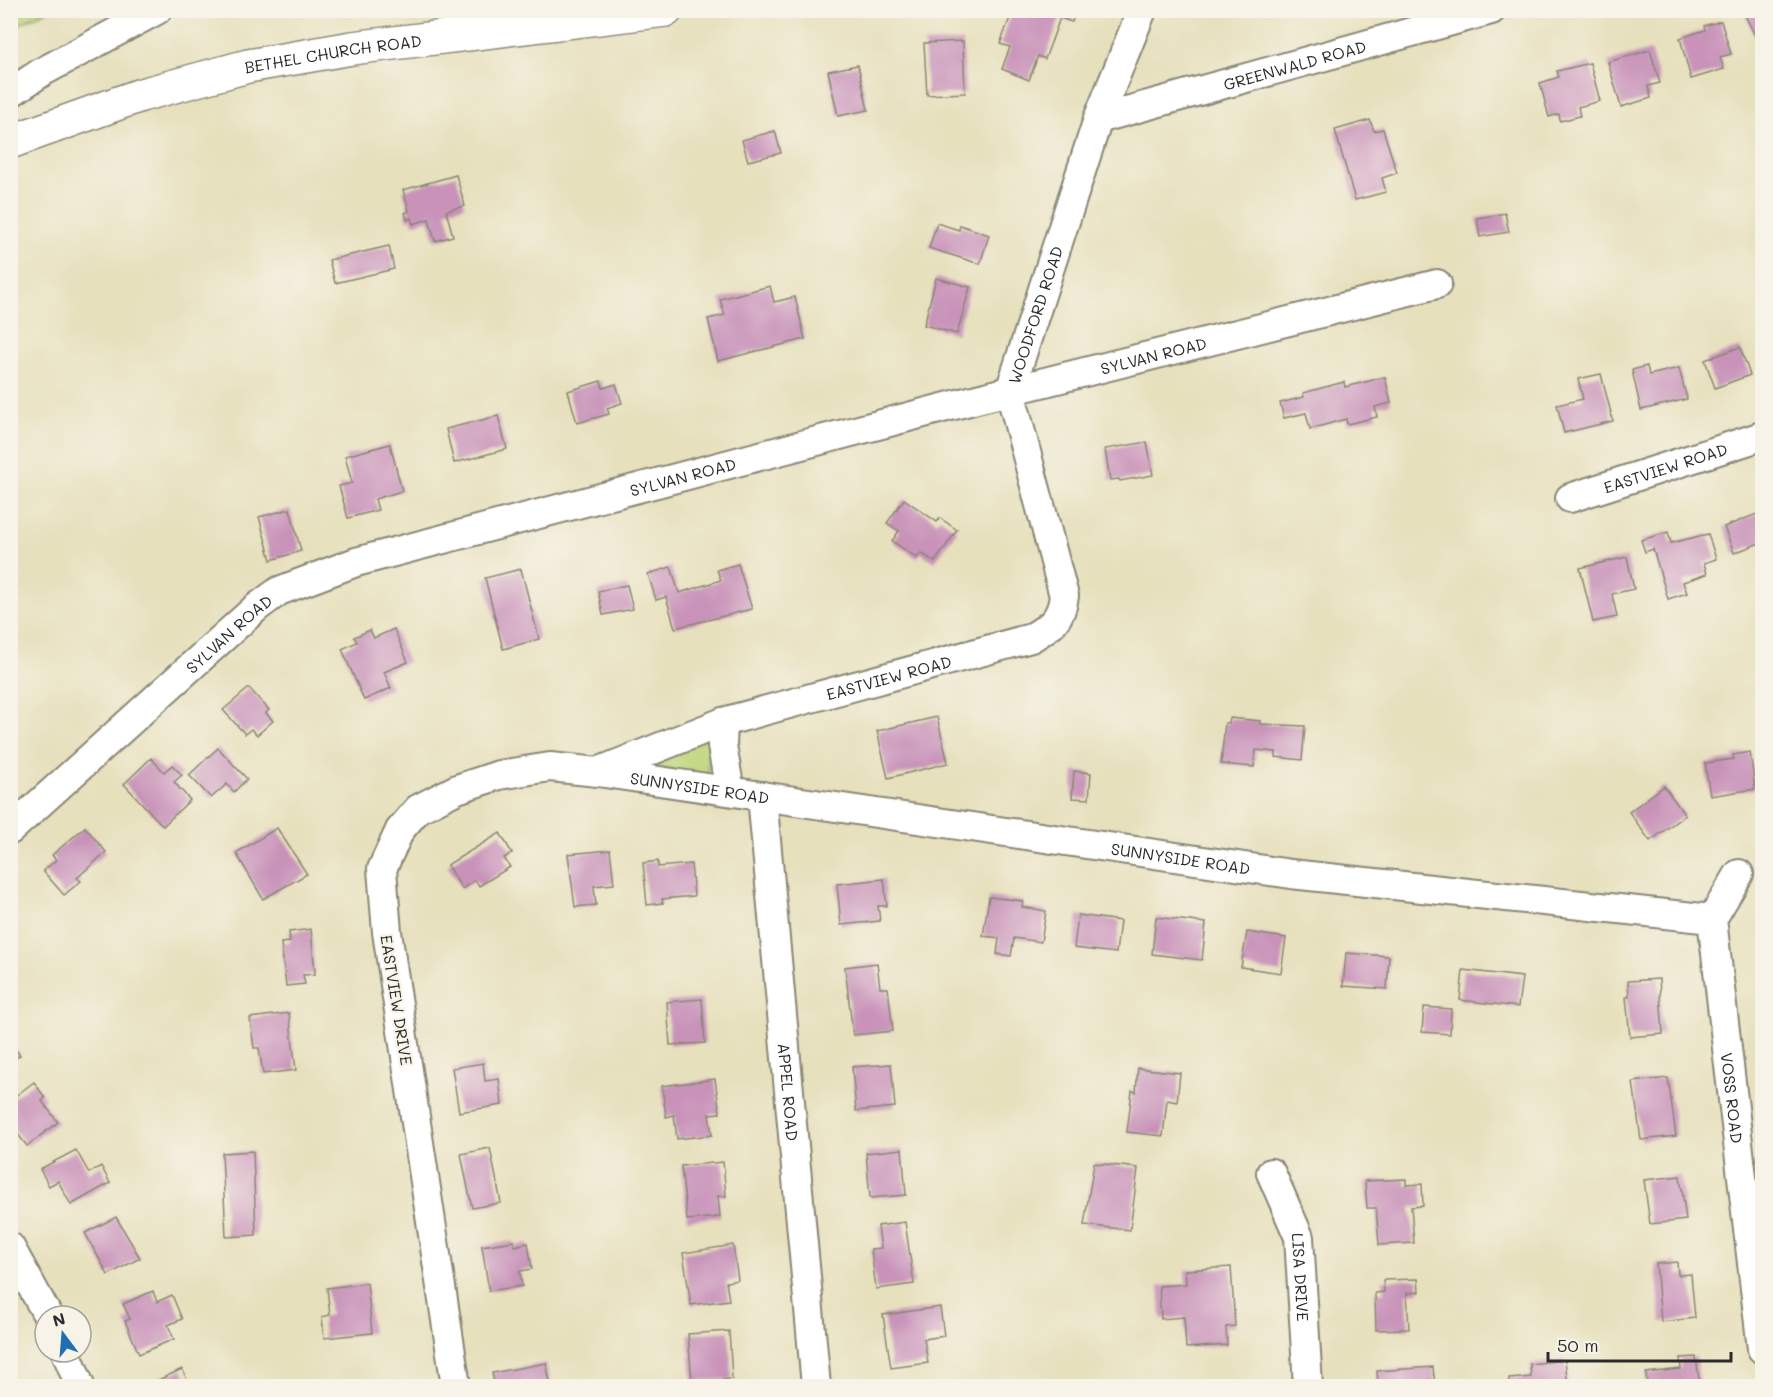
<svg xmlns="http://www.w3.org/2000/svg" width="1773" height="1397" viewBox="0 0 1773 1397" font-family="Mali,sans-serif">
<rect width="100%" height="100%" fill="#f7f3e8"/>
<filter id="ink" filterUnits="userSpaceOnUse"><feTurbulence type="fractalNoise" baseFrequency=".0167" numOctaves="2"/><feDisplacementMap in="SourceGraphic" scale="12" xChannelSelector="R" yChannelSelector="G"/><feConvolveMatrix kernelMatrix="1 2 1 2 8 2 1 2 1" color-interpolation-filters="sRGB"/></filter>
<filter id="wash" filterUnits="userSpaceOnUse"><feTurbulence type="fractalNoise" baseFrequency=".008" numOctaves="4" result="noise"/><feDisplacementMap in="SourceGraphic" scale="24" xChannelSelector="R" yChannelSelector="G"/><feGaussianBlur stdDeviation="1.35" result="paint"/><feColorMatrix in="noise" values="0 0 0 0 0 0 0 0 0 0 0 0 0 0 0 0 0 1.4 0 .05"/><feComposite in="paint" operator="in"/></filter>
<g filter="url(#wash)">
<rect width="100%" height="100%" fill="#e7e0bd"/>
<g fill="#bdd579" stroke="#748052" stroke-width="1.5">
<path d="M11,10H47V11L11,28Z"/>
<path d="M709,735L708,776L633,764Z"/>
</g>
<g id="blocks">
<g fill="#c892b9">
<path d="M1013,10H1076L1072,22L1060,18L1045,59L1038,56L1029,80L1002,69L1010,47L1000,44Z"/>
<path d="M1748,10H1762V42L1759,44L1744,13Z"/>
<path d="M1721,21L1731,54L1720,57L1724,69L1691,79L1680,38L1705,30L1704,26Z"/>
<path d="M963,41L965,93L927,95L924,43Z"/>
<path d="M1650,50L1660,83L1648,86L1651,98L1621,107L1608,62Z"/>
<path d="M1590,63L1600,101L1578,107L1580,116L1560,121L1559,114L1549,117L1540,83L1559,77L1557,71Z"/>
<path d="M858,65L868,110L838,116L828,71Z"/>
<path d="M1370,120L1374,131L1383,129L1397,173L1382,178L1386,192L1355,200L1335,130Z"/>
<path d="M775,131L781,153L748,161L742,140Z"/>
<path d="M456,175L465,206L446,211L453,236L435,241L429,219L413,224L411,218L407,220L405,213L409,211L403,190Z"/>
<path d="M1505,213L1509,232L1480,237L1477,218Z"/>
<path d="M937,223L959,230L960,225L989,235L980,264L929,248Z"/>
<path d="M389,246L394,269L335,283L329,260Z"/>
<path d="M936,278L970,287L957,334L924,325Z"/>
<path d="M770,286L774,302L795,297L805,339L718,361L708,319L725,315L720,299Z"/>
<path d="M1740,347L1750,375L1715,388L1705,360Z"/>
<path d="M1647,366L1649,375L1679,368L1687,399L1641,410L1632,370Z"/>
<path d="M1601,374L1613,421L1564,433L1557,405L1583,399L1578,379Z"/>
<path d="M1385,377L1391,403L1375,407L1377,417L1347,424L1346,419L1310,429L1306,413L1284,418L1280,403L1304,397L1303,393L1344,382L1345,387Z"/>
<path d="M601,381L603,388L616,384L622,403L607,408L609,414L577,423L568,391Z"/>
<path d="M498,416L507,449L454,463L446,429Z"/>
<path d="M1147,442L1153,475L1120,481L1119,479L1110,480L1105,449Z"/>
<path d="M390,444L402,491L375,499L378,510L348,518L339,486L352,483L345,456Z"/>
<path d="M904,499L937,522L940,518L957,530L935,562L921,553L917,558L892,541L899,531L887,523Z"/>
<path d="M290,509L301,551L271,560L259,517Z"/>
<path d="M1762,512V542L1734,553L1724,527Z"/>
<path d="M1668,532L1671,543L1708,534L1716,559L1704,563L1707,574L1683,582L1687,593L1668,599L1653,549L1645,552L1641,540Z"/>
<path d="M1627,557L1634,589L1612,594L1617,617L1593,622L1580,568Z"/>
<path d="M738,564L752,609L675,628L666,597L656,600L648,574L671,567L679,593L721,580L717,570Z"/>
<path d="M521,569L539,639L503,649L485,578Z"/>
<path d="M627,585L633,609L603,615L598,591Z"/>
<path d="M394,629L408,662L384,672L391,688L364,700L342,649L357,642L354,637L370,630L374,638Z"/>
<path d="M249,688L269,710L266,713L273,721L257,735L251,729L245,734L223,710Z"/>
<path d="M937,717L948,763L888,778L877,731Z"/>
<path d="M1230,718L1260,721V724L1305,726L1302,760L1276,757V752L1256,750L1254,767L1221,764L1225,723H1229Z"/>
<path d="M218,748L247,779L234,792L227,784L211,798L189,775Z"/>
<path d="M1750,752L1755,789L1710,796L1705,763L1734,759L1733,755Z"/>
<path d="M151,758L164,772L172,765L182,775L174,782L190,800L163,826L124,784Z"/>
<path d="M1074,771L1091,773L1089,799L1072,798Z"/>
<path d="M1664,786L1685,815L1650,841L1629,812Z"/>
<path d="M85,827L106,852L77,878L81,881L64,895L43,871L56,860L52,855Z"/>
<path d="M277,828L307,874L263,899L236,853Z"/>
<path d="M500,833L512,853L504,858L510,867L479,886L475,880L462,889L447,865Z"/>
<path d="M610,850L614,884L594,886L596,905L575,907L568,854Z"/>
<path d="M658,861V867L691,864L694,896L662,899L663,903L647,905L643,863Z"/>
<path d="M884,879L887,906H878L880,921L841,925L837,884Z"/>
<path d="M989,897L1023,901L1022,907L1046,911L1041,942L1014,938L1011,956L997,954L999,938L983,936Z"/>
<path d="M1078,915L1120,921L1116,953L1074,948Z"/>
<path d="M1156,917L1206,923L1202,960L1152,954Z"/>
<path d="M311,929L315,974L303,975L305,984L286,986L281,943L290,942L289,932Z"/>
<path d="M1247,932L1286,938L1281,973L1241,967Z"/>
<path d="M1346,953L1389,956L1387,989L1343,986Z"/>
<path d="M877,963L880,988H888L893,1031L853,1035L845,967Z"/>
<path d="M1463,970L1522,977L1518,1007L1460,1000Z"/>
<path d="M1659,979L1663,1034L1630,1037L1626,997H1629L1628,981Z"/>
<path d="M702,999L705,1043L670,1045L667,1002Z"/>
<path d="M1424,1007L1451,1009L1450,1034L1422,1032Z"/>
<path d="M289,1013L296,1070L263,1074L259,1048H254L250,1018Z"/>
<path d="M10,1043L20,1055L10,1062Z"/>
<path d="M483,1063L485,1081L499,1079L502,1105L459,1112L452,1068Z"/>
<path d="M891,1064L895,1107L856,1111L852,1067Z"/>
<path d="M1138,1068L1180,1073L1177,1102L1167,1100L1163,1136L1127,1132L1132,1091L1136,1092Z"/>
<path d="M1668,1078L1676,1136L1641,1140L1633,1082Z"/>
<path d="M715,1079L720,1113L709,1114L712,1135L677,1139L674,1115L666,1117L662,1086Z"/>
<path d="M34,1082L45,1098L42,1101L58,1122L27,1146L10,1124V1100Z"/>
<path d="M490,1148L501,1203L472,1208L461,1154Z"/>
<path d="M902,1149L906,1195L870,1198L866,1153Z"/>
<path d="M76,1150L89,1173L101,1166L110,1183L71,1205L58,1181L49,1186L40,1169Z"/>
<path d="M253,1151L256,1235L226,1237L222,1153Z"/>
<path d="M723,1162L726,1196H718L720,1217L687,1220L681,1166Z"/>
<path d="M1094,1163L1138,1168L1130,1230L1084,1225Z"/>
<path d="M1680,1176L1686,1220L1650,1224L1644,1180Z"/>
<path d="M1406,1179V1185L1422,1184L1423,1206L1411,1207L1414,1243L1379,1245L1376,1208H1367L1365,1181Z"/>
<path d="M116,1217L140,1258L108,1275L85,1233Z"/>
<path d="M905,1222L914,1284L876,1289L871,1249L881,1248L878,1226Z"/>
<path d="M514,1241V1246L528,1243L532,1269L520,1271L522,1286L489,1291L482,1246Z"/>
<path d="M733,1245L738,1280L726,1282L729,1300L691,1305L683,1253Z"/>
<path d="M1677,1262L1678,1275L1691,1274L1695,1318L1661,1322L1656,1264Z"/>
<path d="M1231,1267L1235,1326L1226,1327L1227,1345L1186,1348L1184,1317L1161,1319L1159,1286L1186,1284L1185,1270Z"/>
<path d="M1418,1279L1419,1292L1407,1293L1409,1329L1376,1330L1375,1293L1384,1292L1383,1280Z"/>
<path d="M367,1283L372,1333L324,1338L322,1317L330,1315L327,1288Z"/>
<path d="M153,1291L157,1302L172,1295L182,1319L168,1325L174,1339L139,1354L125,1321L130,1319L123,1304Z"/>
<path d="M940,1307L944,1336L924,1339L928,1363L891,1368L883,1315Z"/>
<path d="M729,1331L732,1379L692,1381L688,1334Z"/>
<path d="M1696,1357L1700,1386H1647L1646,1373L1681,1369L1680,1358Z"/>
<path d="M1565,1360L1568,1386H1509V1379L1531,1377L1530,1364Z"/>
<path d="M546,1363L551,1386H495L492,1373Z"/>
<path d="M1433,1367L1435,1385L1378,1386L1377,1371Z"/>
<path d="M182,1369L190,1386H153L152,1383Z"/>
<path d="M1063,1382L1064,1386H1035V1385Z"/>
<path d="M1233,1382V1386H1186V1385Z"/>
</g>
</g>
</g>
<g filter="url(#ink)">
<use href="#blocks" fill-opacity="0" stroke="#898674" stroke-width="1.5"/>
<g fill="none" stroke-linecap="round" stroke-linejoin="round">
<g stroke="#898674" stroke-width="32">
<g id="minor">
<path d="M10,93L42,72L157,10"/>
<path id="s1" d="M1098,119L1491,10"/>
<path id="s2" d="M1570,498L1762,436"/>
<path d="M723,722L722,746L730,791"/>
<path id="s3" d="M600,771L723,722L1031,638C1051,626 1061,620 1064,596L1010,391L1098,119L1142,10"/>
<path id="s4" d="M762,796L816,1386"/>
<path id="s5" d="M10,830L256,608L279,591L356,562L977,399L1437,284"/>
<path id="s6" d="M1712,919L1762,1349"/>
<path d="M1712,919L1739,874"/>
<path id="s7" d="M1271,1173L1299,1237L1308,1386"/>
<path d="M10,1247L48,1316"/>
<path d="M66,1352L80,1386"/>
<path id="s8" d="M456,1386L387,932L382,869L400,830L418,809L457,789L499,775L550,767L598,772L1291,874L1712,919"/>
</g>
</g>
<g stroke="#898674" stroke-width="36">
<g id="tertiary">
<path id="s9" d="M10,142L141,95L248,66L352,48L666,10"/>
</g>
</g>
<use href="#minor" stroke="#fff" stroke-width="28"/>
<use href="#tertiary" stroke="#fff" stroke-width="33"/>
</g>
</g>
<g text-anchor="middle" dominant-baseline="central" stroke-width="4.5" stroke-linejoin="round" paint-order="stroke">
<g font-size="16" fill="#2b2b2b" stroke="#f7f3e8">
<text stroke="none"><textPath href="#s9" startOffset="336">BETHEL CHURCH ROAD</textPath></text>
<text stroke="none"><textPath href="#s1" startOffset="204">GREENWALD ROAD</textPath></text>
<text stroke="none"><textPath href="#s3" startOffset="800">WOODFORD ROAD</textPath></text>
<text stroke="none"><textPath href="#s5" startOffset="1266">SYLVAN ROAD</textPath></text>
<text stroke="none"><textPath href="#s2" startOffset="100">EASTVIEW ROAD</textPath></text>
<text stroke="none"><textPath href="#s5" startOffset="780">SYLVAN ROAD</textPath></text>
<text stroke="none"><textPath href="#s5" startOffset="294">SYLVAN ROAD</textPath></text>
<text stroke="none"><textPath href="#s3" startOffset="304">EASTVIEW ROAD</textPath></text>
<text stroke="none"><textPath href="#s8" startOffset="884">SUNNYSIDE ROAD</textPath></text>
<text stroke="none"><textPath href="#s8" startOffset="1370">SUNNYSIDE ROAD</textPath></text>
<text transform="translate(397 1000) rotate(81)">EASTVIEW DRIVE</text>
<text stroke="none"><textPath href="#s4" startOffset="297">APPEL ROAD</textPath></text>
<text stroke="none"><textPath href="#s6" startOffset="180">VOSS ROAD</textPath></text>
<text stroke="none"><textPath href="#s7" startOffset="110">LISA DRIVE</textPath></text>
</g>
</g>
<rect width="1773" height="1397" fill="none" stroke="#f7f3e8" stroke-width="36"/>
<g transform="translate(63 1334) rotate(344)"><circle r="28" fill="#f7f3e8" stroke="#a5a39c" stroke-width="1.5"/>
<path d="M0-4.5L10 22L0 15L-10 22Z" fill="#1f6fb2"/>
<text y="-9" font-size="16" font-weight="bold" text-anchor="middle" fill="#2b2b2b">N</text>
</g>
<path d="M1548 1352v9h183v-9" fill="none" stroke="#2b2b2b" stroke-width="3"/>
<text x="1557" y="1352" font-size="18" fill="#2b2b2b" stroke="#f7f3e8" stroke-width="4.5" paint-order="stroke">50 m</text>
</svg>
